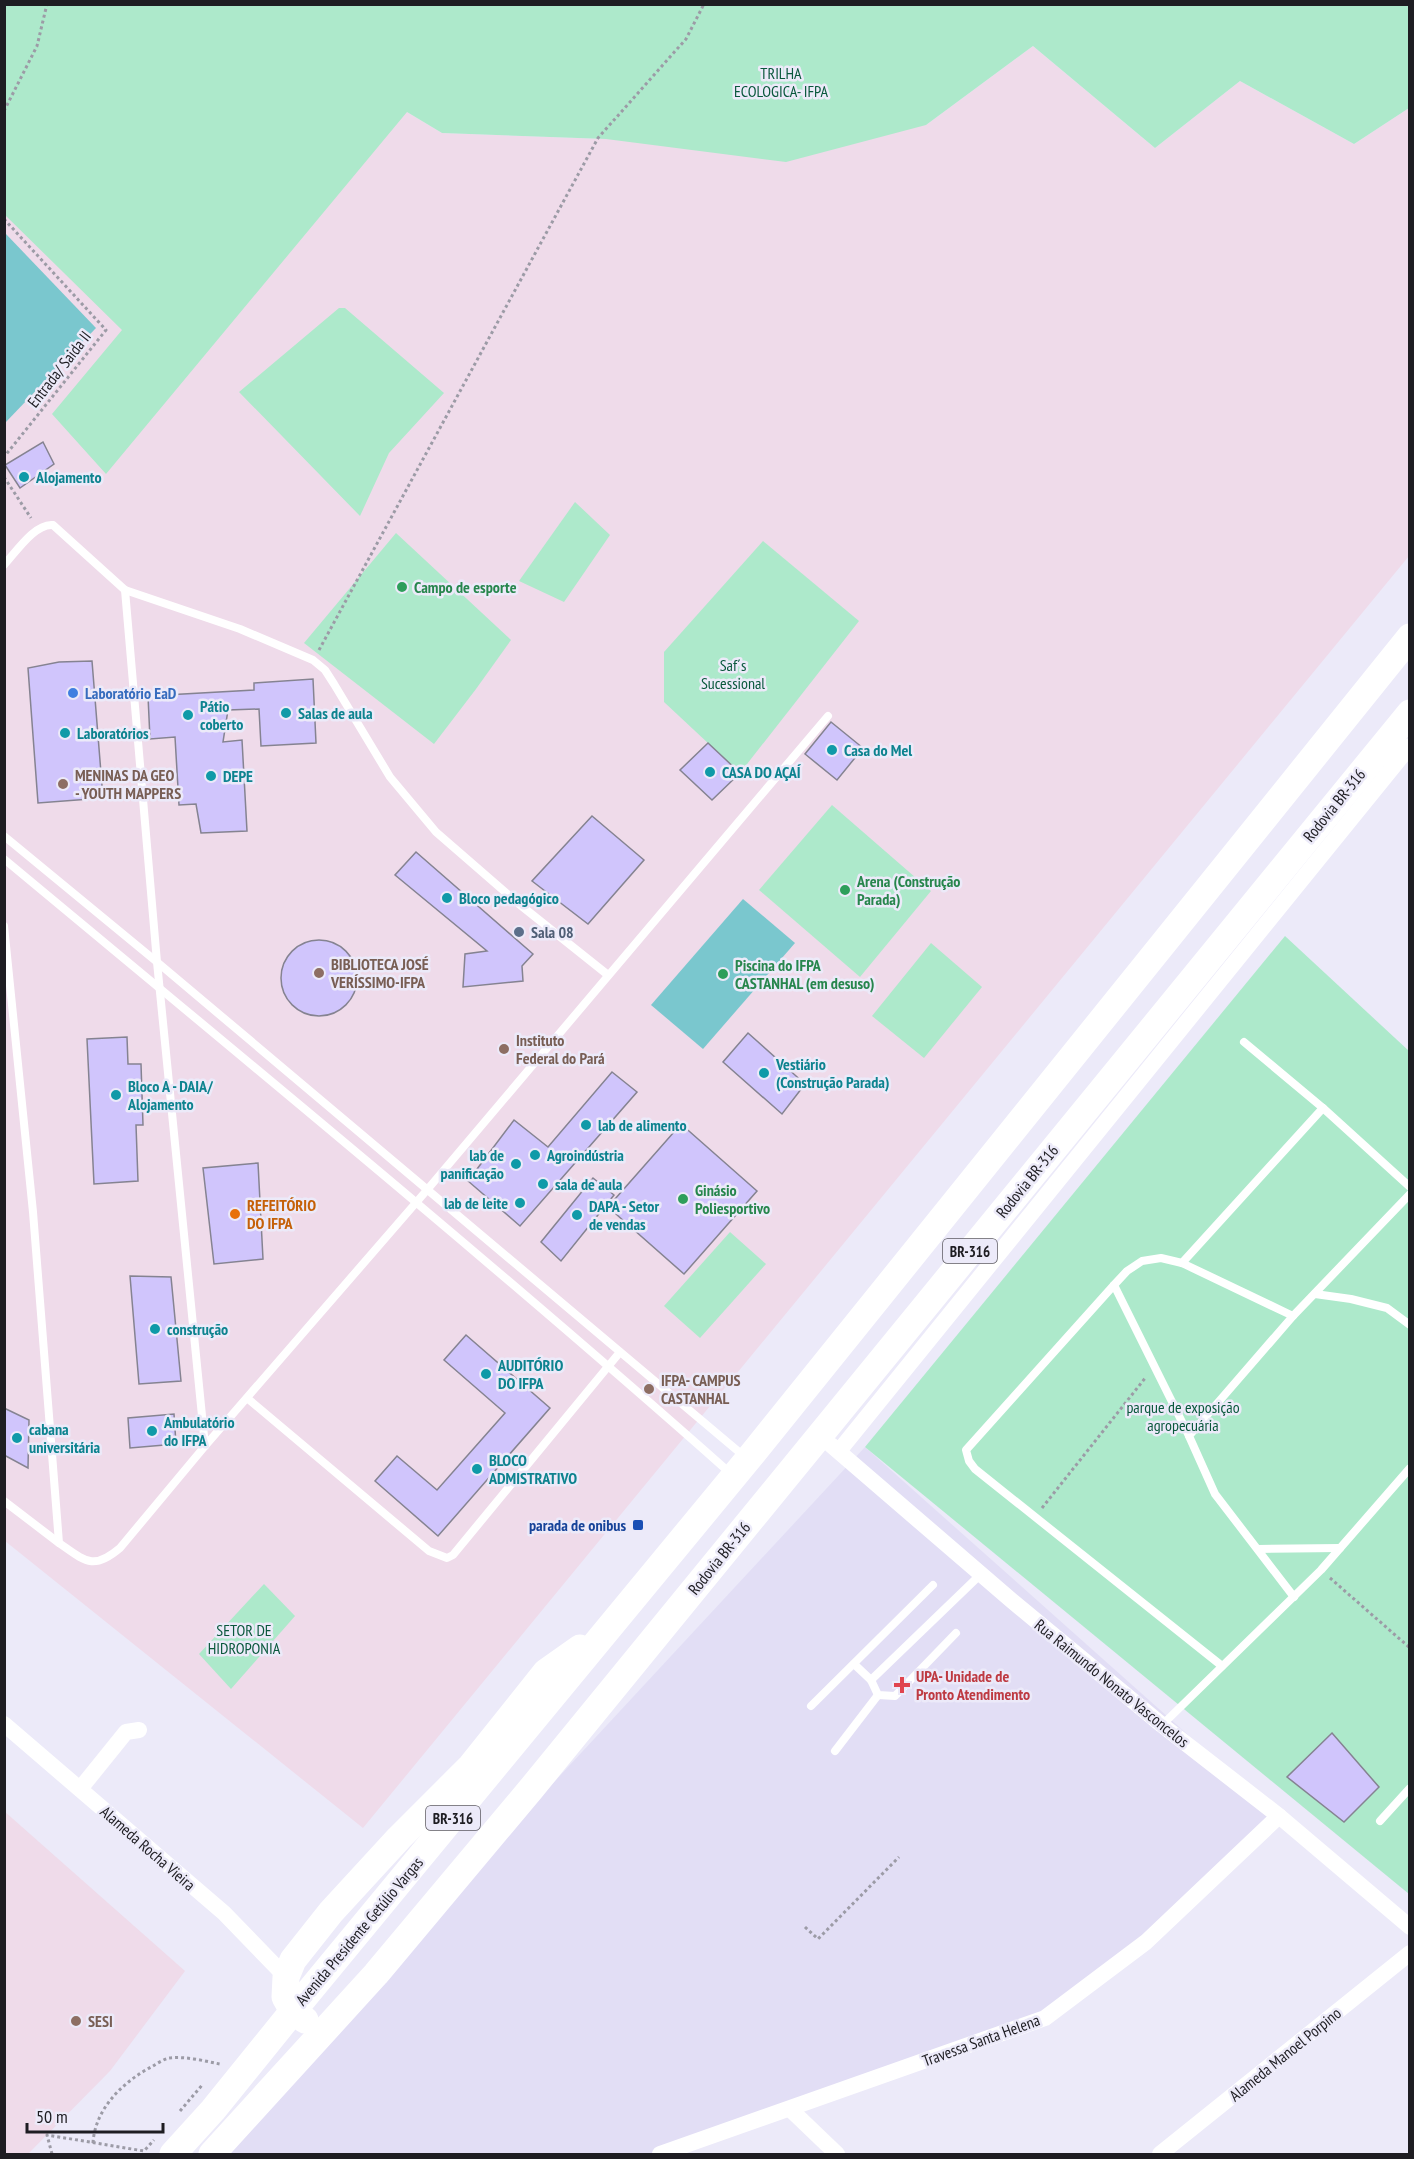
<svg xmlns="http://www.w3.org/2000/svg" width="1414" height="2159" viewBox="0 0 1414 2159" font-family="'PT Sans Narrow',sans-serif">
<rect width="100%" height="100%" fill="#eceaf9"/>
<path fill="#e2def5" d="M865,1447L1279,1816L1146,1942L1045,2018L656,2154H209Z"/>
<g fill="#efdbea">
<path d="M230,5L442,133L606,139L926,125L1033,46L1155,148L1240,81L1354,144L1409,108V556L363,1828L5,1541L4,36Z"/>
<path d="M4,1811L185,1971L110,2071L28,2154H5Z"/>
</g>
<g fill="#ade9cb">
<path d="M4,5H1409V108L1354,144L1240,81L1155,148L1033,46L926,125L786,162L606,139L442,133L407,112L106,474L52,414L122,330L5,215Z"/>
<path d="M339,308H345L444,393L389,453L360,516L239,392Z"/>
<path d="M575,502L610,535L564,602L519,581Z"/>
<path d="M396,533L511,640L476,689L434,744L304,643Z"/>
<path d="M763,541L859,621L740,773L664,702V652Z"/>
<path d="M832,805L931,891L860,977L759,890Z"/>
<path d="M1285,936L1409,1051V1894L865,1447Z"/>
<path d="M931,943L982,987L924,1058L872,1016Z"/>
<path d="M730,1232L766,1264L700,1338L664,1306Z"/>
<path d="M264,1584L295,1616L231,1689L199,1654Z"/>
</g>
<g fill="#7ac7ce">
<path d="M5,233L96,328L5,423Z"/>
<path d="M743,899L795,943L703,1049L651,1005Z"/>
</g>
<g fill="#d0c5fc" stroke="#858391" stroke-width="1.5">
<path d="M43,442L54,464L20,488L5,465Z"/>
<path d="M92,661L103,798L38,803L28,668L59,662Z"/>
<path d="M313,679L316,743L261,746L259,709L228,710L223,742L242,740L247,831L201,833L196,804L179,805L175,737L150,739L148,696L254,690V683Z"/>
<path d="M831,722L863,748L837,780L805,754Z"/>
<path d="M708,743L740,773L712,800L680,770Z"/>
<path d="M592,816L644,860L588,924L532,881Z"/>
<path d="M416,852L533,954L522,966L523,981L463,987L465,954L487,951L395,875Z"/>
<circle cx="319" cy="978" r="38"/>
<path d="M748,1033L805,1084L782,1114L723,1062Z"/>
<path d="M127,1037L128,1064H141L143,1125H136L138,1181L94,1184L87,1039Z"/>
<path d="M612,1072L637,1092L520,1226L468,1181L514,1120L548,1147Z"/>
<path d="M681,1124L757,1191L684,1274L608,1207Z"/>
<path d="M258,1163L263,1259L214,1264L203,1168Z"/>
<path d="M593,1178L614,1195L561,1261L541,1242Z"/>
<path d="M130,1276L171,1277L181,1381L139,1384Z"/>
<path d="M466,1335L550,1408L438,1536L375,1481L397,1456L437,1490L505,1413L444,1360Z"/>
<path d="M4,1408L29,1420L28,1468L4,1455Z"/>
<path d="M174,1414L176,1444L130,1448L128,1418Z"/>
<path d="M1332,1733L1379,1787L1344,1822L1287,1777Z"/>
</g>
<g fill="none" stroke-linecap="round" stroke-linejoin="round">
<g stroke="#9c9ba6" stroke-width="3" stroke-dasharray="3 3" stroke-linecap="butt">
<path d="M4,111L37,46L47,4"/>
<path d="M4,219L106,330L4,457"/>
<path d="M4,477L31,518"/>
<path d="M319,650L598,138L686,39L704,4"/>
<path d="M1042,1508L1146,1377"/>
<path d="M1330,1578L1410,1648"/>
<path d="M805,1927L818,1939L899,1857"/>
<path d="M180,2111L203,2084"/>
<path d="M93,2143C95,2108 124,2081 153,2066C158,2063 164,2059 169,2058C186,2056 204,2061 220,2064"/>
<path d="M52,2154L47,2135L144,2151L154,2140"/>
</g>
<g stroke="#fff" stroke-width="8">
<path d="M4,565C16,552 35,523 53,525L125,590L240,629L313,660L325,670L334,684L390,777L436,832L519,904L608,975"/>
<path d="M125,590L157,962L205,1446"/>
<path d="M4,836L157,962L745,1457"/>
<path d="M4,859C248,1062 493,1263 730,1473"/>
<path d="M4,926L33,1212L59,1543C85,1561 93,1571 120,1548L205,1446L427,1190L828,716"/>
<path d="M1244,1042L1323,1108L1410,1187"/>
<path d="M1182,1263L1323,1108"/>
<path d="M1114,1285L1189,1436"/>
<path d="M1315,1294L1351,1299L1387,1308L1410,1325"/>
<path d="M1293,1316L1189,1436L1215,1494L1294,1597"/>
<path d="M247,1398L429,1551L447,1558L453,1555L620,1352"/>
<path d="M4,1501L59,1543"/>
<path d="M1258,1549L1340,1548"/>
<path d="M956,1633L895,1696L878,1695L871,1680L981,1574"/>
<path d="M854,1664L871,1680"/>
<path d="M1222,1666L975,1469L969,1461L966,1450L1114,1285L1127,1271L1142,1261L1161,1258L1182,1263L1293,1316L1410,1194"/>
<path d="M811,1706L933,1585"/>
<path d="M1162,1725L1321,1570L1410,1468"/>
<path d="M835,1751L878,1695"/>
<path d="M1380,1821L1410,1788"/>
</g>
<g stroke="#fff" stroke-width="16">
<path d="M831,1445L1011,1600L1162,1725L1279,1816L1410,1927"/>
<path d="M839,1451L1410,746"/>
<path d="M4,1724L224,1913L286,1977"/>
<path d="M80,1789L126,1732L139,1730"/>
<path d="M790,2109L837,2154"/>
<path d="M660,2154L1045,2018L1146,1942L1279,1816"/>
<path d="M1160,2154L1410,1953"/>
</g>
<g stroke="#fff" stroke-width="27">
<path d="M305,2020L293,2011L285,1997L286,1977L293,1960L331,1912L399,1838L471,1766L546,1672L580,1648"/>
<path d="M173,2154L213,2110L293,2011L754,1452L1410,637"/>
<path d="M212,2154L376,1974L531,1789L1410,713"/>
</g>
</g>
<g fill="#0f9aa8" stroke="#eceaf9" stroke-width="2">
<circle cx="24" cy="477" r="6"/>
<circle cx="286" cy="713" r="6"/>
<circle cx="188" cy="715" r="6"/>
<circle cx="65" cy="733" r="6"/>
<circle cx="832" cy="750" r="6"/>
<circle cx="710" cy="772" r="6"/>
<circle cx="211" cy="776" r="6"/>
<circle cx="447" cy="898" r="6"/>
<circle cx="764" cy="1073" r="6"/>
<circle cx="116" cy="1095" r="6"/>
<circle cx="586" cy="1125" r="6"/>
<circle cx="535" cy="1155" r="6"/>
<circle cx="516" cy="1164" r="6"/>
<circle cx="543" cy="1184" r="6"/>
<circle cx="520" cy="1203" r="6"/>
<circle cx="577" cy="1215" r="6"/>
<circle cx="155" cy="1329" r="6"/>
<circle cx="486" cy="1374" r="6"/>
<circle cx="152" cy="1431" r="6"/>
<circle cx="17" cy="1438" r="6"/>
<circle cx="477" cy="1469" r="6"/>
</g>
<g fill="#2e9e5b" stroke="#eceaf9" stroke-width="2">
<circle cx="402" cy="587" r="6"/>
<circle cx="845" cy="890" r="6"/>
<circle cx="723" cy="974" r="6"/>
<circle cx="683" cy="1199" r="6"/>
</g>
<circle fill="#3f7fe0" stroke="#eceaf9" stroke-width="2" cx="73" cy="693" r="6"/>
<g fill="#8d6e63" stroke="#eceaf9" stroke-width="2">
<circle cx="63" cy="784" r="6"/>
<circle cx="319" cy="973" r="6"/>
<circle cx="504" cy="1049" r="6"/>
<circle cx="649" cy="1389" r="6"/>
<circle cx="76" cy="2021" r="6"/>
</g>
<circle fill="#5c6f8a" stroke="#eceaf9" stroke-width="2" cx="519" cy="932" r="6"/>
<circle fill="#e8710a" stroke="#eceaf9" stroke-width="2" cx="235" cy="1214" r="6"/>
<rect fill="#1a4fb4" stroke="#eceaf9" stroke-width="2" x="632" y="1519" width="12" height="12" rx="3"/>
<path fill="#e0444e" stroke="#eceaf9" stroke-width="2" d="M899 1676h6v6h6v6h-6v6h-6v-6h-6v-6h6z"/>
<g text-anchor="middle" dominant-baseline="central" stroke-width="5" stroke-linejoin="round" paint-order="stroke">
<g fill="#eceaf9" stroke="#5c5a62" stroke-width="1.5">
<rect x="943" y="1239" width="54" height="24" rx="4.5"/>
<rect x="426" y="1806" width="54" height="24" rx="4.5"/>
</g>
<g font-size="15" font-weight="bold" fill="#1e1d22">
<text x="970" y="1251">BR-316</text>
<text x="453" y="1818">BR-316</text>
</g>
<g font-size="16" fill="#09583c" stroke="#eceaf9">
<text x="781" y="73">TRILHA<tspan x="781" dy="18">ECOLOGICA- IFPA</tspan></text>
<text x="733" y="665">Saf´s<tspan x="733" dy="18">Sucessional</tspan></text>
<text x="1183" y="1407">parque de exposição<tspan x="1183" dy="18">agropecuária</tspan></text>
<text x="244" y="1630">SETOR DE<tspan x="244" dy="18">HIDROPONIA</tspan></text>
</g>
<g font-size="16" fill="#1e1d22" stroke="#eceaf9">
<text transform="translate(59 369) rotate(-52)">Entrada/ Saida II</text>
<text transform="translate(1334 805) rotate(-51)">Rodovia BR-316</text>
<text transform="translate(1027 1181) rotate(-51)">Rodovia BR-316</text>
<text transform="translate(719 1558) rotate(-51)">Rodovia BR-316</text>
<text transform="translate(1112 1683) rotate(39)">Rua Raimundo Nonato Vasconcelos</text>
<text transform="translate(148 1848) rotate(41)">Alameda Rocha Vieira</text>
<text transform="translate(359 1931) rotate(-50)">Avenida Presidente Getúlio Vargas</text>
<text transform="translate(981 2040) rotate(-20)">Travessa Santa Helena</text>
<text transform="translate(1285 2054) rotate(-39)">Alameda Manoel Porpino</text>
</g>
<g font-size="16" font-weight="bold" fill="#0d838f" stroke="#eceaf9" text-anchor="start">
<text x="36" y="477">Alojamento</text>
<text x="200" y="706">Pátio<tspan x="200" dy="18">coberto</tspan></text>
<text x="298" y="713">Salas de aula</text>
<text x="77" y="733">Laboratórios</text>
<text x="844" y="750">Casa do Mel</text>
<text x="722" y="772">CASA DO AÇAÍ</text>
<text x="223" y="776">DEPE</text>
<text x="459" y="898">Bloco pedagógico</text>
<text x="776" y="1064">Vestiário<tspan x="776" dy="18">(Construção Parada)</tspan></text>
<text x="128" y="1086">Bloco A - DAIA/<tspan x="128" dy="18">Alojamento</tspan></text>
<text x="598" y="1125">lab de alimento</text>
<text x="504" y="1155" text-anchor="end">lab de<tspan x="504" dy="18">panificação</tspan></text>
<text x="547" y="1155">Agroindústria</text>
<text x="555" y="1184">sala de aula</text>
<text x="508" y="1203" text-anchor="end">lab de leite</text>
<text x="589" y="1206">DAPA - Setor<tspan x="589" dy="18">de vendas</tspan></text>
<text x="167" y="1329">construção</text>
<text x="498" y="1365">AUDITÓRIO<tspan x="498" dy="18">DO IFPA</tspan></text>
<text x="164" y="1422">Ambulatório<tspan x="164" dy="18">do IFPA</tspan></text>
<text x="29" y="1429">cabana<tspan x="29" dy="18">universitária</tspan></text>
<text x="489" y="1460">BLOCO<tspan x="489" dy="18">ADMISTRATIVO</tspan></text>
</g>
<g font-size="16" font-weight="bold" fill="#27864d" stroke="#eceaf9" text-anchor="start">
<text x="414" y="587">Campo de esporte</text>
<text x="857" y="881">Arena (Construção<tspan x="857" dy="18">Parada)</tspan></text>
<text x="735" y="965">Piscina do IFPA<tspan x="735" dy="18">CASTANHAL (em desuso)</tspan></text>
<text x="695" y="1190">Ginásio<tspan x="695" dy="18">Poliesportivo</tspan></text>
</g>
<g font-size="16" font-weight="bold" fill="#366cbe" stroke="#eceaf9" text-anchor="start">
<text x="85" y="693">Laboratório EaD</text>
</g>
<g font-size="16" font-weight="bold" fill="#785e54" stroke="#eceaf9" text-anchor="start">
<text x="75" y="775">MENINAS DA GEO<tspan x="75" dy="18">- YOUTH MAPPERS</tspan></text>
<text x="331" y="964">BIBLIOTECA JOSÉ<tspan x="331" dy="18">VERÍSSIMO-IFPA</tspan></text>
<text x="516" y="1040">Instituto<tspan x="516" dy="18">Federal do Pará</tspan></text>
<text x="661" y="1380">IFPA- CAMPUS<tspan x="661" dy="18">CASTANHAL</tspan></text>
<text x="88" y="2021">SESI</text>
</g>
<g font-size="16" font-weight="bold" fill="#4e5e75" stroke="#eceaf9" text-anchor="start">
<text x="531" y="932">Sala 08</text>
</g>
<g font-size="16" font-weight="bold" fill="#c56008" stroke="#eceaf9" text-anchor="start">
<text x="247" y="1205">REFEITÓRIO<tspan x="247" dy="18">DO IFPA</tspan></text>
</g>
<g font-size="16" font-weight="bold" fill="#164399" stroke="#eceaf9" text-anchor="end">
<text x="626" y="1525">parada de onibus</text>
</g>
<g font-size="16" font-weight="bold" fill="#be3a42" stroke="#eceaf9" text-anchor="start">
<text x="916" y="1676">UPA- Unidade de<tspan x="916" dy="18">Pronto Atendimento</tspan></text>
</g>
</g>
<rect width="1414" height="2159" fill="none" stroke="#1e1d22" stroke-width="12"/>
<path d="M27 2123v9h136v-9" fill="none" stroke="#1e1d22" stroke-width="3"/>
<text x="36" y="2123" font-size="18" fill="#1e1d22" stroke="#eceaf9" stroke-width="4.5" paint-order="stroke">50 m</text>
</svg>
